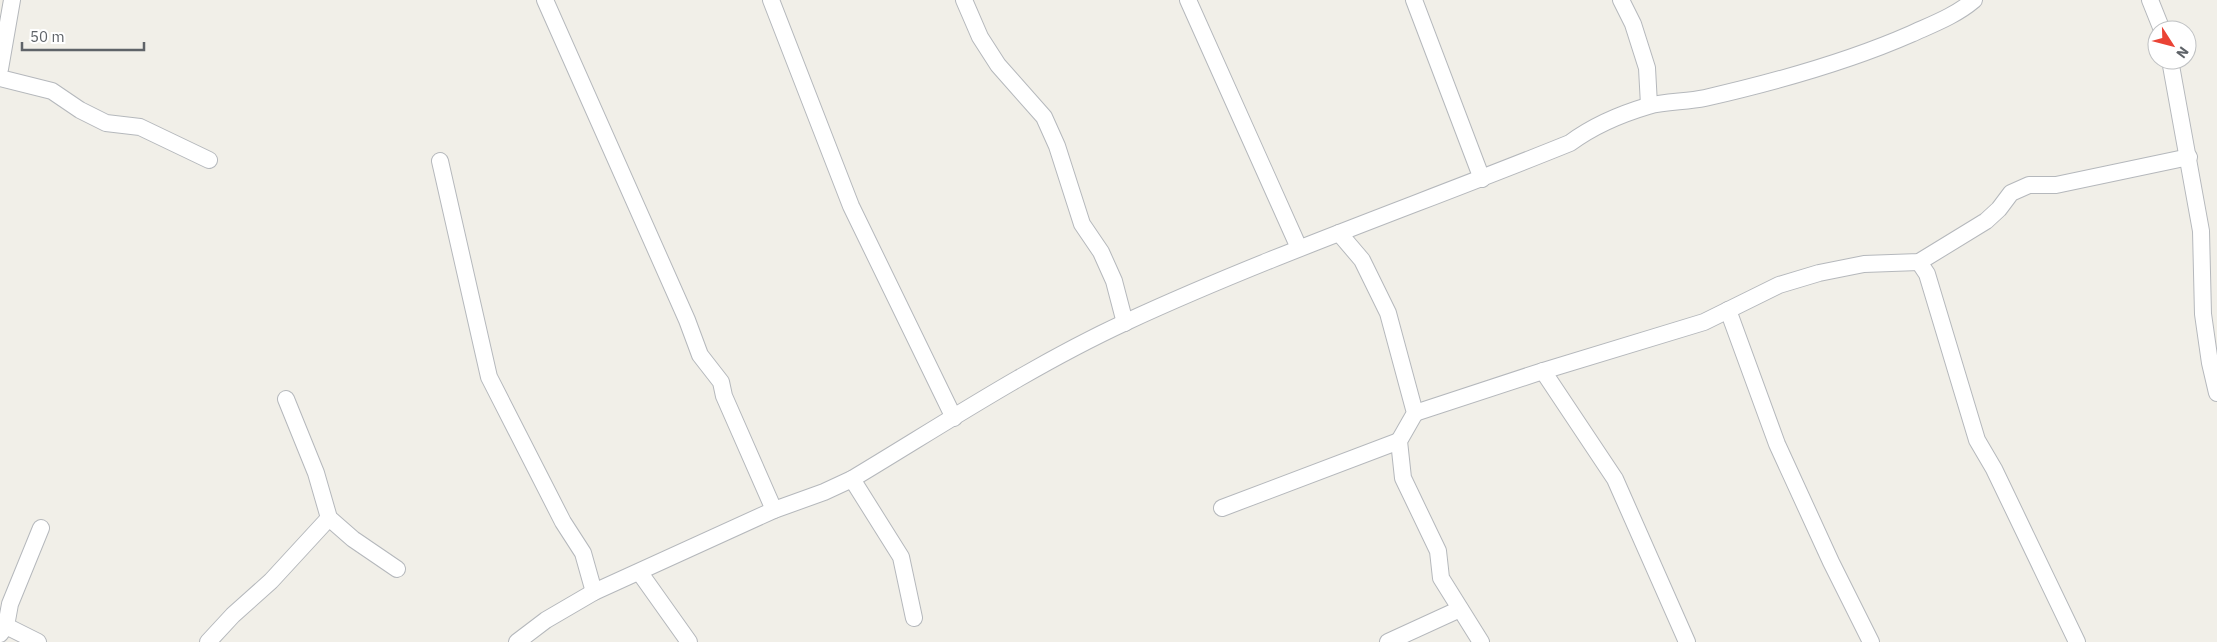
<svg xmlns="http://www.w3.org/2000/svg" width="2217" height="642" viewBox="0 0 2217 642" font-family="'IBM Plex Sans',sans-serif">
<rect width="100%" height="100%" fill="#f1efe8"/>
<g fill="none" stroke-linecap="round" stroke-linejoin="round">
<g stroke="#b5b8bc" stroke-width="18">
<g id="street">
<path d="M545,0L687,320L700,355L721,382L724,396L774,510"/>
<path d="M771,0L851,206L954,418"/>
<path d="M964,0L980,37L998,65L1044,117L1057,146L1082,224L1101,252L1114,281L1125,323"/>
<path d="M1188,0L1299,248"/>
<path d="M1414,0L1482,179"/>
<path d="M1621,0L1633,24L1647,68L1649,105"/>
<path d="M2150,0L2162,30"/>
<path d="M2170,60L2201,231L2203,314L2210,363L2217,393"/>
<path d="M0,69L12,0"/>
<path d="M0,78L52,91L80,110L106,123L140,127L209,160"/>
<path d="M440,161L489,377L563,522L583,553L594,592"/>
<path d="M1339,233L1362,260L1388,313L1415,413L1399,441L1403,478L1438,551L1441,578L1481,642"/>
<path d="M1919,262L1927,274L1977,440L1994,469L2077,642"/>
<path d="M1728,310L1777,444L1831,562L1871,642"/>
<path d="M1543,371L1615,479L1687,642"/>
<path d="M286,399L316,473L329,518L353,539L397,569"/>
<path d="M1415,413L1543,371L1704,322L1779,285L1819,273L1864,264L1919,262L1986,221L1999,209L2011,193L2029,185H2056L2189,157"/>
<path d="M852,479L901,557L914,618"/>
<path d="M1222,508L1399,441"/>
<path d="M640,573L689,642"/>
<path d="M6,626L38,642"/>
<path d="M0,634L6,626L10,604L41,528"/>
<path d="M208,642L233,615L271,581L329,518"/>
<path d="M517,642L546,620L594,592L774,510L824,492L852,479C942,425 1031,366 1126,322C1271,255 1422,203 1570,143C1593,126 1621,114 1648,106C1666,101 1686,102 1705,98C1775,82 1845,63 1911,34C1933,24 1955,16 1974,0"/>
<path d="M1388,642L1460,609"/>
</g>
</g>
<use href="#street" stroke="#fff" stroke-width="16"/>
</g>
<g transform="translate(2172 45) rotate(126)"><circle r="24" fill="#ffffff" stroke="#bfc1c3"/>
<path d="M0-4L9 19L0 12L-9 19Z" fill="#ea4335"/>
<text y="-8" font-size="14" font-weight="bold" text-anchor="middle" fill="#5f6368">N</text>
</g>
<path d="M22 42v8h122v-8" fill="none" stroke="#5f6368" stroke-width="2.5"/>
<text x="30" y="42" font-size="15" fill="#5f6368" stroke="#ffffff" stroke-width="4" paint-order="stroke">50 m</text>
</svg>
